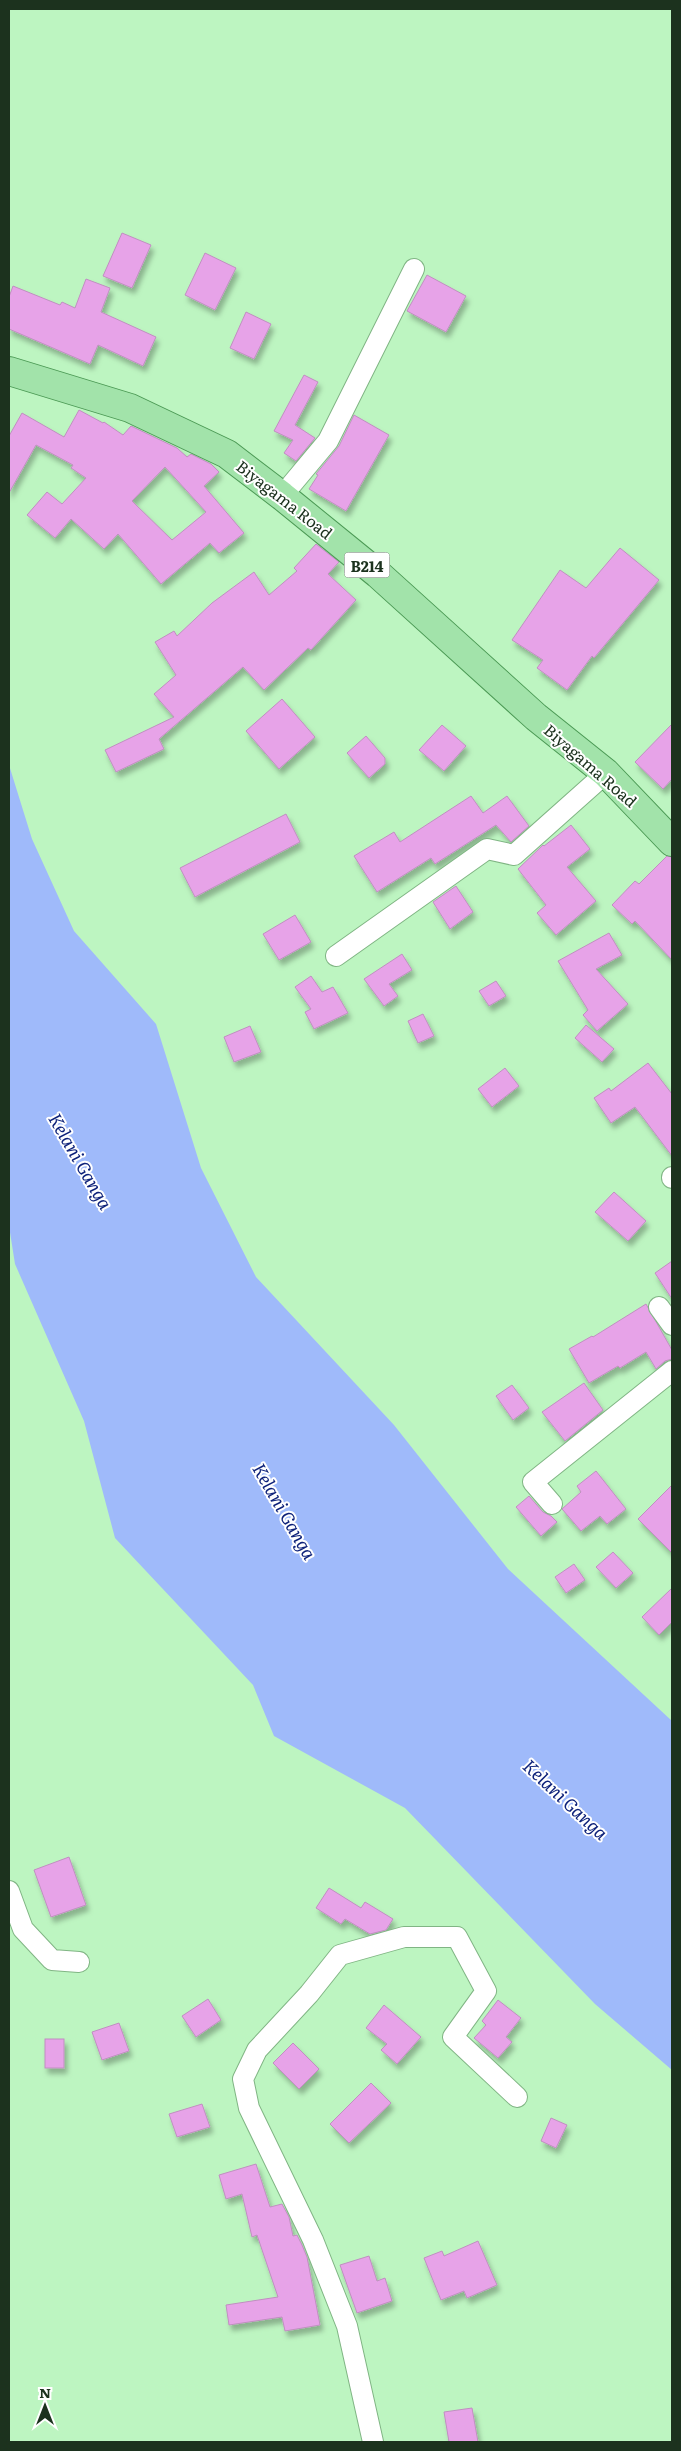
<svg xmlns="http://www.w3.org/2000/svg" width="681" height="2451" viewBox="0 0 681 2451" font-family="Literata,serif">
<defs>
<filter id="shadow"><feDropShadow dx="3" dy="5.5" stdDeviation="2.5" flood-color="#0004"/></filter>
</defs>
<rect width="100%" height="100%" fill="#bdf5c1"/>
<path fill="#9fbafa" d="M9,765L32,839L74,931L156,1024L201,1168L256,1277L394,1425L508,1569L672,1721V2070L595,2004L405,1808L274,1736L253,1685L115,1538L84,1421L15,1264L9,1226Z"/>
<g fill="#e7a3e8" stroke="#c08fc0" fill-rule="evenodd" filter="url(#shadow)">
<path d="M122,233L151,245L132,288L103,276Z"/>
<path d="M205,253L236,268L215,310L185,295Z"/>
<path d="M427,275L466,296L446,332L407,311Z"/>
<path d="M86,279L110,288L101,312L156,337L143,366L98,345L90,364L9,329V297L13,286L60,305L62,302L75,308Z"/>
<path d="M246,312L271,324L254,359L230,348Z"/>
<path d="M304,375L318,382L295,425L315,438L296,461L284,453L293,440L274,431Z"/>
<path d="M79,410L103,423L104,422L123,435L131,426L177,448L187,457L191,454L211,464L219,472L204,486L244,533L219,553L210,543L161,584L118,534L104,549L71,519L55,538L27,515L47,492L62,504L86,478L71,468L73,465L36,445L9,493V436L22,413L64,437ZM165,467L206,512L172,540L132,501Z"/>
<path d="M354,415L389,435L346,511L309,489L318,475L316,474L339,446Z"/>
<path d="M316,544L339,562L328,574L356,600L311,650L308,648L264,690L243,667L159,739L164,749L116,772L105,750L174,717L154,694L176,675L155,642L174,631L177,636L212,603L254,572L269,595L297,571L294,568Z"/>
<path d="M620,548L659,580L594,658L592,656L567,690L537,668L543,660L512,640L560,570L586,588Z"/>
<path d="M282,699L315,737L279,769L246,731Z"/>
<path d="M672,724V779L663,789L635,762Z"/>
<path d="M442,725L466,746L444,771L419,750Z"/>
<path d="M366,736L385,758V764L369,778L347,753Z"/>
<path d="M471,796L483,813L507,796L529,826L511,842L496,825L435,864L431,858L377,892L354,856L394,832L400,842Z"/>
<path d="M286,814L300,842L195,897L180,868Z"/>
<path d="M571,825L590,849L567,867L596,901L556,935L537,913L546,905L518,869L543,845L544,846Z"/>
<path d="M667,856L672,857V960L635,921L632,924L612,905L635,881L639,884Z"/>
<path d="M456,886L473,912L450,929L433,902Z"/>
<path d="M295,915L311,942L279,960L263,934Z"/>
<path d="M609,933L622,955L596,969L628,1004L597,1031L583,1015L588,1010L558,961Z"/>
<path d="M402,954L412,970L389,984L398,996L384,1006L364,979Z"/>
<path d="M311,976L322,992L333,987L348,1013L314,1029L305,1012L311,1009L295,987Z"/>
<path d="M496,981L506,996L489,1006L479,991Z"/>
<path d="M423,1014L434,1036L418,1043L408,1021Z"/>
<path d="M586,1025L614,1049L602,1062L575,1038Z"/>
<path d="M250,1026L261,1052L234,1062L224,1037Z"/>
<path d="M648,1063L672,1094V1156L635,1107L611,1123L594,1098L609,1088L611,1091Z"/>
<path d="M505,1068L519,1086L492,1107L478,1089Z"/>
<path d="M614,1192L646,1221L628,1241L595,1212Z"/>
<path d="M672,1261V1299L655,1273Z"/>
<path d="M646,1304L672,1350V1359L665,1361L656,1369L646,1352L620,1368L618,1366L589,1383L569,1349L592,1336L593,1337Z"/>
<path d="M584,1383L603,1410L565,1441L542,1412Z"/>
<path d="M512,1385L529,1408L513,1420L496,1396Z"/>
<path d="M596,1471L626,1509L607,1524L600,1516L581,1531L562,1509L581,1492L577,1486Z"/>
<path d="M672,1485V1553L638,1519Z"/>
<path d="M529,1496L543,1512L551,1516L557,1522L541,1536L516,1507Z"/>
<path d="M613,1552L633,1573L616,1588L596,1567Z"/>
<path d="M574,1564L585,1580L566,1593L555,1577Z"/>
<path d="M672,1588V1622L659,1635L642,1617Z"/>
<path d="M69,1857L86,1905L51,1917L34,1870Z"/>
<path d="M329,1888L361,1908L365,1902L393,1919L386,1930L370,1934L345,1919L341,1924L316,1908Z"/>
<path d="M208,1999L221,2020L196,2037L182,2016Z"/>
<path d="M498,2000L521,2018L506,2037L512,2042L498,2058L474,2038L486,2025L482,2021Z"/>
<path d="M384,2005L421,2037L397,2064L381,2050L387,2044L366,2028Z"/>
<path d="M119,2023L129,2051L102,2060L92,2032Z"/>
<rect x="45" y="2039" width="19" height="29"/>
<path d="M293,2043L319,2069L299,2089L273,2063Z"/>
<path d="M371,2083L391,2103L349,2143L330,2124Z"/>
<path d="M202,2104L210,2127L177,2137L169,2114Z"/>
<path d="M551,2118L567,2125L556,2148L541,2141Z"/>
<path d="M256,2164L270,2207L282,2204L289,2217L293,2236L297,2235L302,2245L307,2257L320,2325L285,2331L282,2317L229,2325L226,2305L278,2297L257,2235L252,2237L242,2194L226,2199L219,2175Z"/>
<path d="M478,2241L497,2285L467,2298L464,2291L441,2300L424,2258L442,2251L444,2256Z"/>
<path d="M369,2256L377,2281L385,2278L392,2301L357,2313L340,2265Z"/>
<path d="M472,2408L478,2442H449L444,2412Z"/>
</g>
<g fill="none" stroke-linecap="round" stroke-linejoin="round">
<g stroke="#80b584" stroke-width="22">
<g id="street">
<path d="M282,496L328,441L414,269"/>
<path d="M336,956L487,849L514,855L606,773"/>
<path d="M672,1178V1177"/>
<path d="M659,1307L672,1325"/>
<path d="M552,1504L533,1482L672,1371"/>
<path d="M9,1891L23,1929L52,1960L79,1962"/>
<path d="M373,2442L347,2326L313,2240L249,2108L243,2079L257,2050L309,1994L340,1955L404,1937H457L486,1991L453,2037L517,2097"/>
</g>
</g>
<g stroke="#4b9954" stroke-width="30">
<path id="primary" d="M9,371L130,408L227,454L282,496L378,574L536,717L606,773L672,842"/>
</g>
<use href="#street" stroke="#fff" stroke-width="20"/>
<use href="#primary" stroke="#a2e3aa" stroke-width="28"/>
</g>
<g text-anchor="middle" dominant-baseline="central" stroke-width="4" stroke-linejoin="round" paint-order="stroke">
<rect fill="#fff" stroke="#607062" stroke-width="1" x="344.5" y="552.5" width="45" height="25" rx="4"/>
<g font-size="15" font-weight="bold" fill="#1c321e">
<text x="367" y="565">B214</text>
</g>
<g font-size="16" fill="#1c321e" stroke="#fff">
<text transform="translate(285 499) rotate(38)">Biyagama Road</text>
<text transform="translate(591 765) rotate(41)">Biyagama Road</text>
</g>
<g font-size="18" font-style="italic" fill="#0e227a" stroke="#fff">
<text transform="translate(81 1161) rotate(60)">Kelani Ganga</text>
<text transform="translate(285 1511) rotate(60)">Kelani Ganga</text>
<text transform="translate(566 1799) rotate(43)">Kelani Ganga</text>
</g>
</g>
<rect width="681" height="2451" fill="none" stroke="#1c321e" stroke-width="20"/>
<g transform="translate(45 2406)" stroke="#ffffff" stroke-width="4" paint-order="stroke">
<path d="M0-4L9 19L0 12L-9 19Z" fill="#1c321e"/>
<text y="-8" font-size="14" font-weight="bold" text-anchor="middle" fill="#1c321e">N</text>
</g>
</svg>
